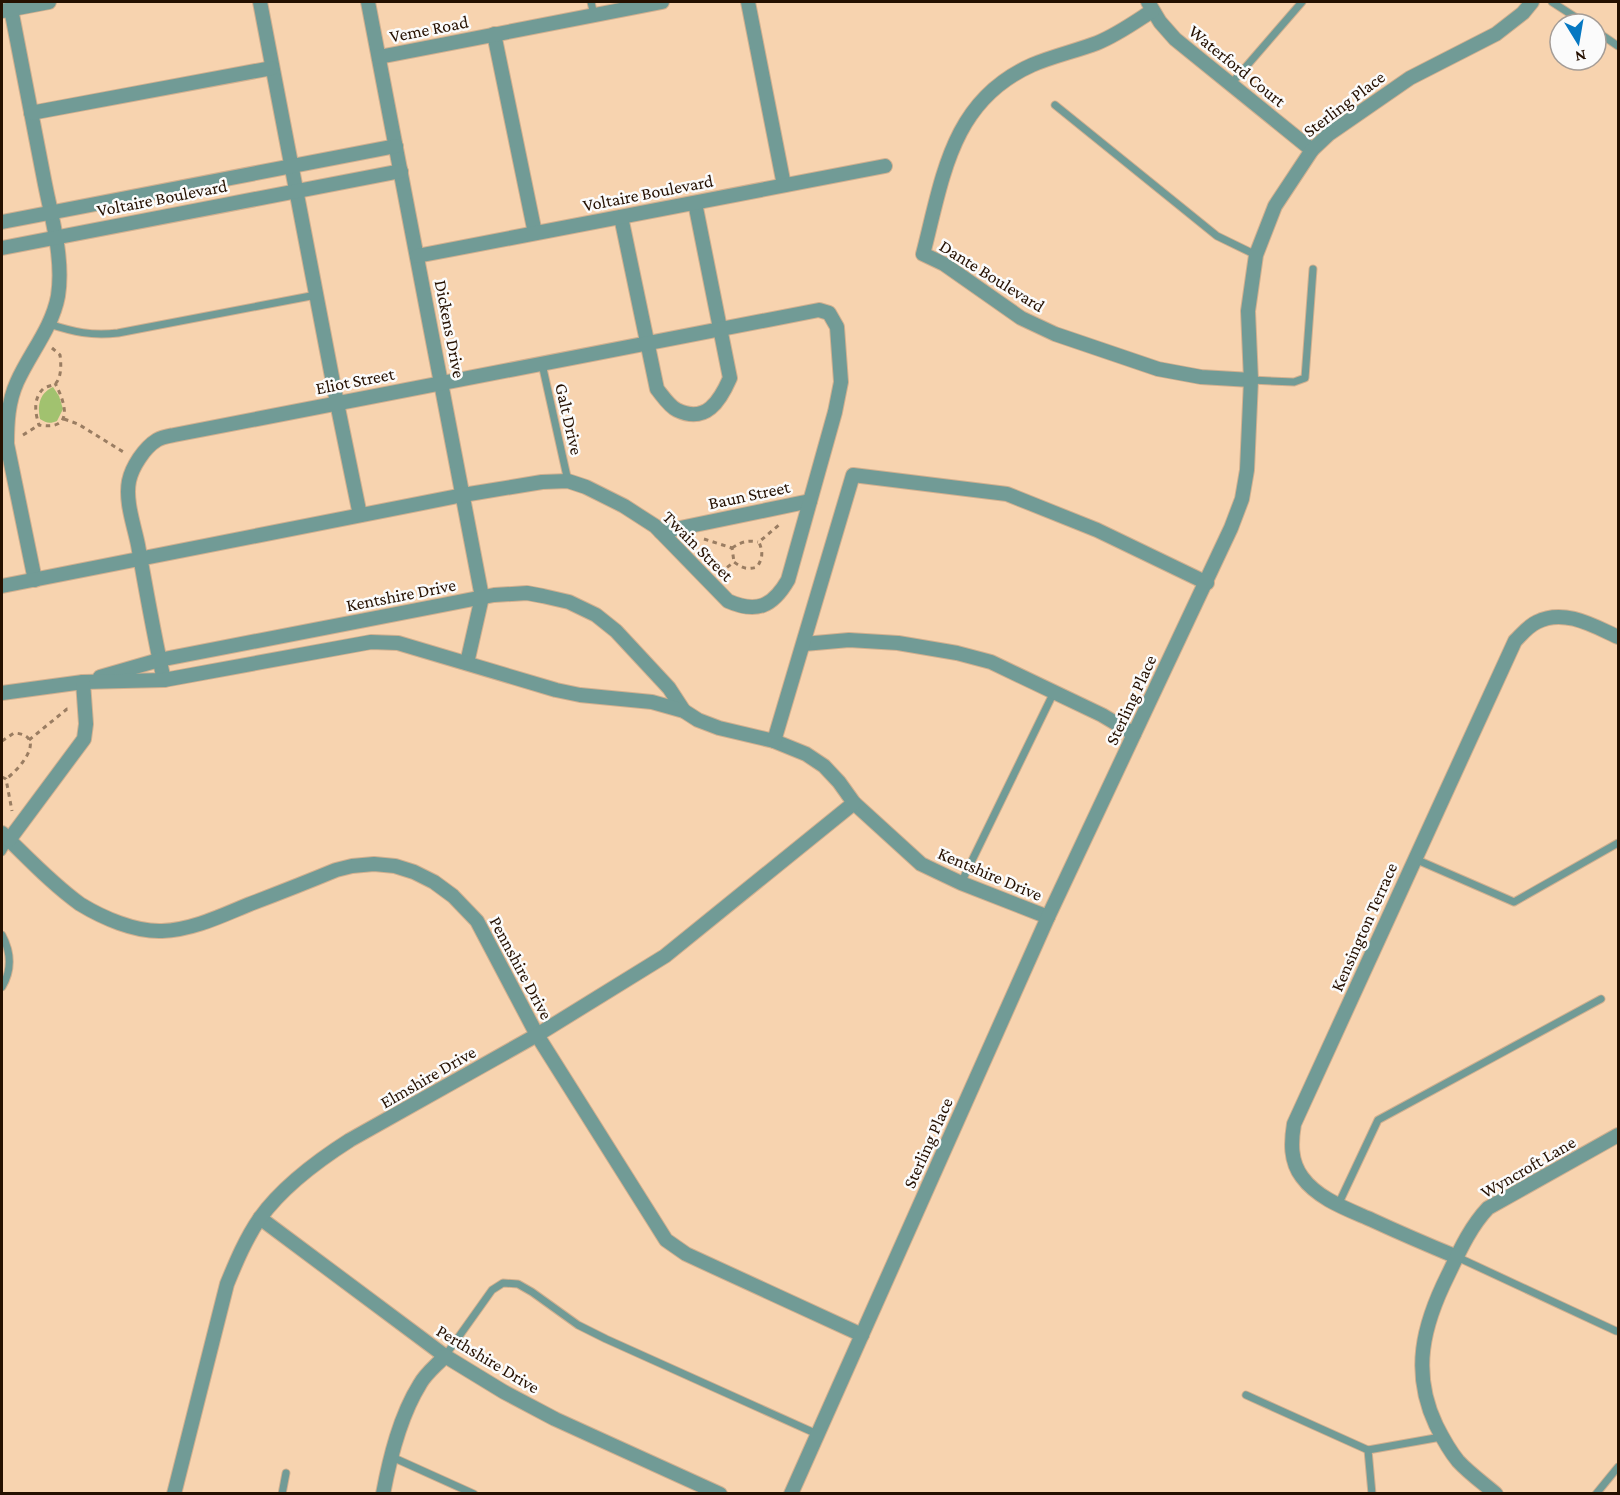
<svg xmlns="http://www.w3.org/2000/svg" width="1620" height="1495" viewBox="0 0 1620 1495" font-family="'Crimson Pro',serif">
<rect width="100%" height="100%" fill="#f7d3af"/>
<path fill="#a1c26f" d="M53,387L59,396L63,409L57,421C50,424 46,423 40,419C37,404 40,393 53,387Z"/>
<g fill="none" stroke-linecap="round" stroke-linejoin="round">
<g stroke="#d1b090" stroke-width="9">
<g id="service">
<path d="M591,2L594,15"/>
<path d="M1552,2L1586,24"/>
<path d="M1596,31L1618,46"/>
<path d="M1231,84L1302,2"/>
<path d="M1055,105L1217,236L1256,255"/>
<path d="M49,324C74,332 91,336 118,333L316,295"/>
<path d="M542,364L568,481"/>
<path d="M1251,380L1294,382L1305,378L1313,269"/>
<path d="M2,852L9,840"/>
<path d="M1415,859L1514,902L1618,843"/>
<path d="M961,883L1054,692"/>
<path d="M2,935C11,952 12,970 2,987"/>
<path d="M1338,1205L1378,1120L1601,999"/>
<path d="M1457,1257L1616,1331"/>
<path d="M445,1356L492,1290L503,1283L518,1284L532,1292L578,1325L606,1339L817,1434"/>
<path d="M1246,1395L1368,1450"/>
<path d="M392,1457L474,1494"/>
<path d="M282,1494L286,1473"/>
<path d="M1372,1494L1368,1450L1441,1437"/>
<path d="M1596,1494L1618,1467"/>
</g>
</g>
<g stroke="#d1b090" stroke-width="16">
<g id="minor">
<path d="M260,2L337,403L360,515"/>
<path d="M368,2L482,597L467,663"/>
<path d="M748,2L784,185"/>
<path d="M1148,2L1160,22L1175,39L1312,150"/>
<path d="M11,9C22,66 33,122 44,179C51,216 64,258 58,296C52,328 30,353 17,382C8,402 7,423 7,444L35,580"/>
<path d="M2,11L49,2"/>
<path d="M1152,11C1135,22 1117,35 1097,43C1076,51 1053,56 1032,65C951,101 943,177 923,254L944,264L1021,318L1055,334L1158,369L1201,377L1251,380"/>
<path d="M494,34L535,233"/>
<path d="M379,57L662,2"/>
<path d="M31,113L272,68"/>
<path d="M621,217L657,389C662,395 669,406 677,410C706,424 720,401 730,378L695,203"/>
<path d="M2,222L396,146"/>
<path d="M2,248L401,171"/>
<path d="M417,256L885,166"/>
<path d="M661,532L810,501"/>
<path d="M2,586L463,495L542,482L568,481L586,487L624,506L655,526L728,601C757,614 773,606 788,580L835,412L841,382L837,327L829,313L819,310L174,435C169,436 162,437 157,440C144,448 132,467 129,481C125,501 134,525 138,545C146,590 154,636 164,680"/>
<path d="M804,644L849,640L898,643L957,653L991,662L1102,715L1134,734"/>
<path d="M100,677L159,660L494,595L527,593L543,596L569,602L596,615L616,631L669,688L684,711"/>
<path d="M2,693L83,682L164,680L371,642L398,643L556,690L580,695L652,702L684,711L698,720L719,728L774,741L806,754L824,766L839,782L854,803L921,864L961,883L1048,917"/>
<path d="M774,741L853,475L1007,494L1097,530L1207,583"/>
<path d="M2,833C27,857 52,884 80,904C103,918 135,932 162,931C193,930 223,915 250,904C279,893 307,882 336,870L352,866L374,864L395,866L414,872L434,882L453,896L477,921L537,1035L666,1240L686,1254L862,1335"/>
<path d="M9,840L84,739L86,724L83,682"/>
<path d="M260,1218L445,1356L504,1392L555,1419L720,1494"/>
<path d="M1457,1257C1428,1245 1400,1233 1372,1220C1347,1209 1318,1199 1302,1177C1290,1161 1291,1142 1294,1124L1515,641C1522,634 1528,626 1537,622C1564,608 1594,626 1618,637"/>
<path d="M174,1494L227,1284C236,1262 246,1238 260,1218C283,1186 317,1161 350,1140L537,1035L665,956L854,803"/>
<path d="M383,1494C390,1457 400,1416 420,1384C426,1373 437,1365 445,1356"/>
<path d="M791,1494L1048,917L1231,528L1242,499L1247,470L1251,380L1248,311L1256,255L1275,206L1312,150L1329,134L1410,78L1496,34L1523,13L1532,2"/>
<path d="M1496,1494C1483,1483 1469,1473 1458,1461C1449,1450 1442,1437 1436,1425C1411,1372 1423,1325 1448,1275C1459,1252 1470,1227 1488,1208L1618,1135"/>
</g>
</g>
<g stroke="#9a7d62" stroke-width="3" stroke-dasharray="4.5 4.5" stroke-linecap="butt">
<path d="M52,348L60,355C61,362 62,376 56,383C53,386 46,386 43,389C33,399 35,413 39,425C74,431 66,404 55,383"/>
<path d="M64,419L78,424L125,453"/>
<path d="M23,435L39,425"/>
<path d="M704,539L732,548L734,562"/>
<path d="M732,548C741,542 747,540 758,542"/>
<path d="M720,573L734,562C742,568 747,570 757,567C763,558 763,552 759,542L780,524"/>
<path d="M29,740L67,709H70"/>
<path d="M2,741L14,733C49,735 19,770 6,779"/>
<path d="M2,777L6,779L12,811"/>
</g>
<use href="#service" stroke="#719b96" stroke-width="7"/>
<use href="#minor" stroke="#719b96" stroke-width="14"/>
</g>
<g text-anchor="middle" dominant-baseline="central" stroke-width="5" stroke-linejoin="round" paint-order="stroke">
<g font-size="18" fill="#251000" stroke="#fbfbfb">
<text transform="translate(429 29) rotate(-11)">Veme Road</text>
<text transform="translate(1237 66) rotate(39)">Waterford Court</text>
<text transform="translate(1344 104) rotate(-37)">Sterling Place</text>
<text transform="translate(648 193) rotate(-11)">Voltaire Boulevard</text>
<text transform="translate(162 198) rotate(-11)">Voltaire Boulevard</text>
<text transform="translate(992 276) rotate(32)">Dante Boulevard</text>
<text transform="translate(450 329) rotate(79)">Dickens Drive</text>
<text transform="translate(355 381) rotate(-11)">Eliot Street</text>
<text transform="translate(569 419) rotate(77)">Galt Drive</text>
<text transform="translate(749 495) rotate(-12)">Baun Street</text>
<text transform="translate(698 546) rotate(45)">Twain Street</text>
<text transform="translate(401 595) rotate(-11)">Kentshire Drive</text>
<text transform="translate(1131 700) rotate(-65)">Sterling Place</text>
<text transform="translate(990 874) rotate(23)">Kentshire Drive</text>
<text transform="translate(1364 927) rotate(-66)">Kensington Terrace</text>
<text transform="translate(521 968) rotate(62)">Pennshire Drive</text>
<text transform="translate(428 1077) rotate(-30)">Elmshire Drive</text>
<text transform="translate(928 1143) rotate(-66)">Sterling Place</text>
<text transform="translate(1528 1167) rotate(-30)">Wyncroft Lane</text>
<text transform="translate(488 1359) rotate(31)">Perthshire Drive</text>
</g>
</g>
<rect width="1620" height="1495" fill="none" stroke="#251000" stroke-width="6"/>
<g transform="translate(1578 42) rotate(169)"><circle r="28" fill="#fbfbfb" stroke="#a59d97" stroke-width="1.5"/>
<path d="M0-4.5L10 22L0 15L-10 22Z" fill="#0678c2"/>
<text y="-9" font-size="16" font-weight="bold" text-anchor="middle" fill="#251000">N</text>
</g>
</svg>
